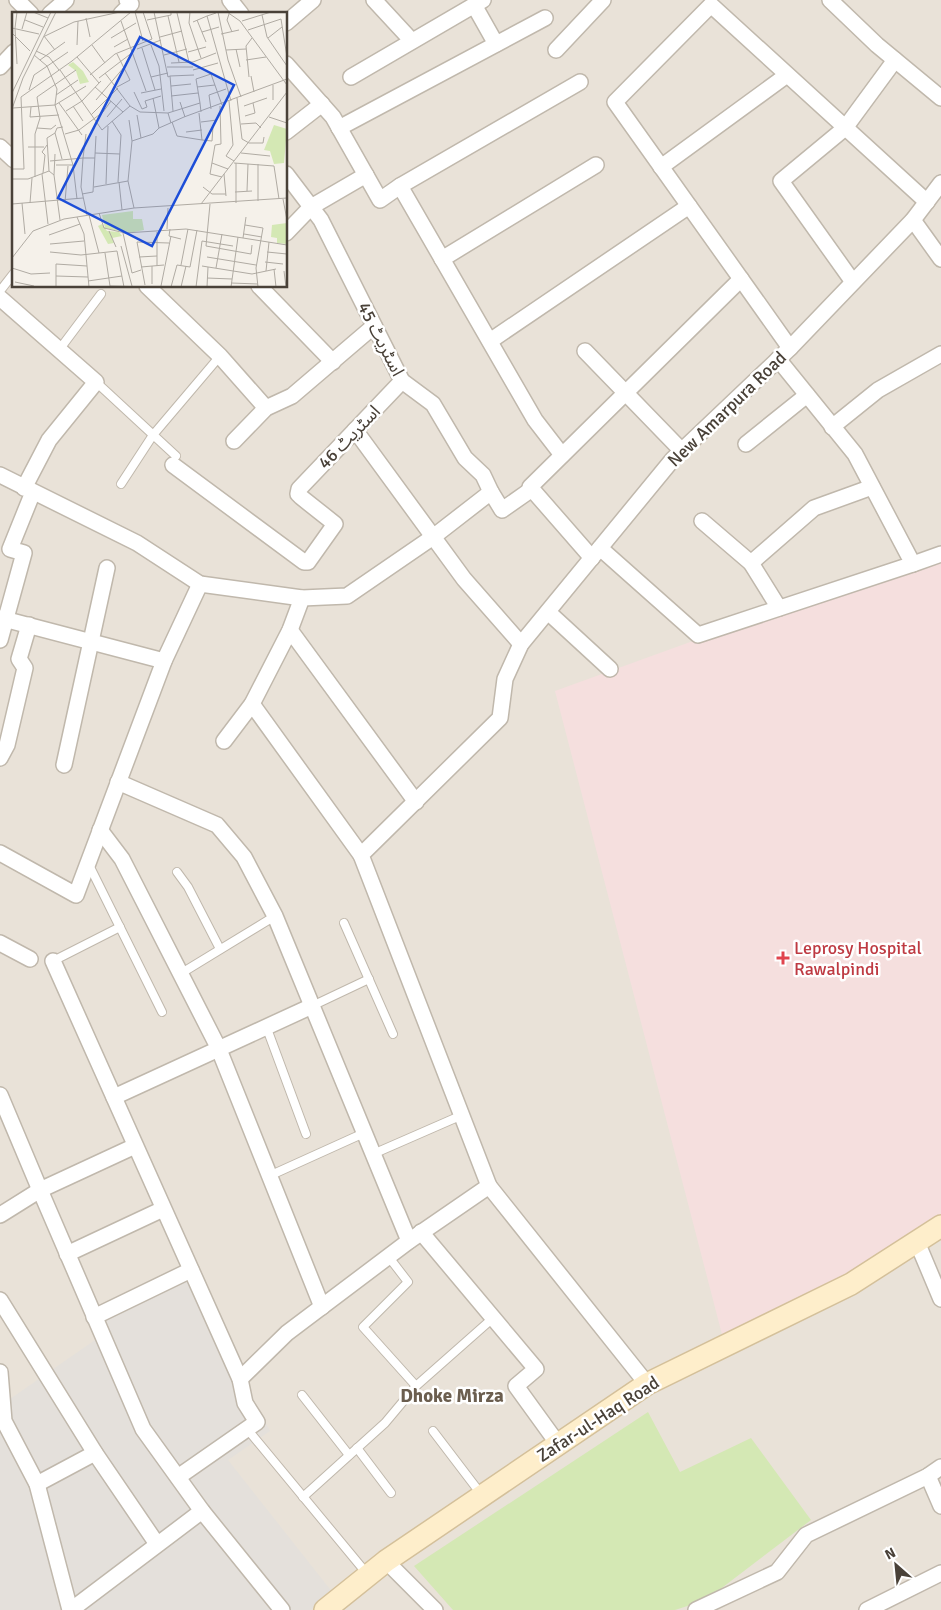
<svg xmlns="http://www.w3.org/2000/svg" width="941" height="1610" viewBox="0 0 941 1610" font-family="Signika,'Noto Sans Arabic',sans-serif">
<rect width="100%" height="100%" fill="#f5f1ea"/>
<path fill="#e9e2d8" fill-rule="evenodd" d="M0,0H941V1610H0ZM14,14H286V286H14Z"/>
<path fill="#e4e0db" d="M186,1273L270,1431L228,1460L333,1593L310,1610H0V1402L10,1399L95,1340L104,1316Z"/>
<path fill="#f5dfde" d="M941,551V1226L725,1346L555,691Z"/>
<path fill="#d4e8b4" d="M648,1412L680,1472L751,1438L811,1520L706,1600L675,1610H453L414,1566Z"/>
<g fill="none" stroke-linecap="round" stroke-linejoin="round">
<g stroke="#c0b8ac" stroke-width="10">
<g id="lane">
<path d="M0,291L14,273"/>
<path d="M59,350L101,294"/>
<path d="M96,382L176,456"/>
<path d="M121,484L153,435L220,356"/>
<path d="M89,865L162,1012"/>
<path d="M177,872L188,887L220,949"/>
<path d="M344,923L393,1034"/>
<path d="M53,961L120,927"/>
<path d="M180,974L275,916"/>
<path d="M312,1006L369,979"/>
<path d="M266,1026L306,1134"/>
<path d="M373,1154L460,1116"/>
<path d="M269,1176L364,1133"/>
<path d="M388,1256L408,1282L363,1327L416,1386"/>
<path d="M302,1395L349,1455"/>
<path d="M248,1430L368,1575"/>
<path d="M433,1431L481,1494"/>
<path d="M357,1448L391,1493"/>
<path d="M303,1497L385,1423L416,1386L493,1318"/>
</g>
</g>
<g stroke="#c0b8ac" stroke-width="18">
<g id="street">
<path d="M17,0L31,14"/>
<path d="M230,0L241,14"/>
<path d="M374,0L412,41"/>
<path d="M830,0L877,45L941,98"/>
<path d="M474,5L496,44"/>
<path d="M50,14L66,0"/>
<path d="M121,14L131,4L127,0"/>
<path d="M286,23L313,0"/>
<path d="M556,50L603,0"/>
<path d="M286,64L333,117L380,200L400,186"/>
<path d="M0,67L14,52"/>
<path d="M351,77L483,0"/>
<path d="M339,128L545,18"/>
<path d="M286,132L322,104"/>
<path d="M0,147L14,160"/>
<path d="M661,167L787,75"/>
<path d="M286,174L321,220L402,381L433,404L465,458L483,475L491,492"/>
<path d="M913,220L941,259"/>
<path d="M286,233L311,207L366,175"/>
<path d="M442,259L596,165"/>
<path d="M741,279L615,102L711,5L927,202"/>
<path d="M853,282L781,181L845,128L895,60"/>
<path d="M147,286L220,356L266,408"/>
<path d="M259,286L333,362"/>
<path d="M0,298L96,382L49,440L24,488"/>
<path d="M490,341L689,206"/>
<path d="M585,351L682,451"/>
<path d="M832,427L878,390L941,354"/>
<path d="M355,430L464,579L521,644"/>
<path d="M234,441L266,408L292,396L374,326"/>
<path d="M746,444L807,395"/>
<path d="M562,455L535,420L400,186L580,82"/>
<path d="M173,465L304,562H308L335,524L301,497L298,494L299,489L402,381"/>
<path d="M0,475L137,543L200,584L302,598L347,596L433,537L491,492L502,510L532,489"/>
<path d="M702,521L751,563L779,608"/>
<path d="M600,548L698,635L913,564L855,454L778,359"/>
<path d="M592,558L530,487L741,279L790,348"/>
<path d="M751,563L814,508L872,487"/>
<path d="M913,564L941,554"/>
<path d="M548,612L610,669"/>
<path d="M0,618L164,661"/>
<path d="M290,630L416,802"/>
<path d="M0,640L24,553L10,549L33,492"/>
<path d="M252,704L361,855"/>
<path d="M224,741L252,704L290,630L302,598"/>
<path d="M0,758L7,745L25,668L19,659L29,625"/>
<path d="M64,765L107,568"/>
<path d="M118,782L217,825L244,857L275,916L409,1241"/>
<path d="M100,830L122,859L218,1047L322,1307"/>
<path d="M0,853L76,895L164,661L200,584"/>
<path d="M0,943L30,959"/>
<path d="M53,961L240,1379L245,1403L257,1422L178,1477"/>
<path d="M0,1095L40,1190L135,1146"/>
<path d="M114,1097L312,1006"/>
<path d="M489,1186L361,855L500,718L505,679L521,644L673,459L790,348L913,220L941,183"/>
<path d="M0,1215L40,1190L143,1429L202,1511L282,1610"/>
<path d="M421,1232L536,1369L516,1386L558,1444"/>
<path d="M917,1242L941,1299"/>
<path d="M67,1254L163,1209"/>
<path d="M0,1300L95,1453L157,1544"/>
<path d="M94,1317L191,1270"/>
<path d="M0,1372L4,1421L37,1484L70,1610"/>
<path d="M240,1379L287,1333L409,1241L489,1186L647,1384"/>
<path d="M928,1476L941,1506"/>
<path d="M37,1484L95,1453"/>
<path d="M386,1561L435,1610"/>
<path d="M71,1610L202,1511"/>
<path d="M696,1610L777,1572L806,1535L928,1476L941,1467"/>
<path d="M867,1610L941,1573"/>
</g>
</g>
<g stroke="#d4c09a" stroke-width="24">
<path id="secondary" d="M325,1610L386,1561L647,1384L851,1284L941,1226"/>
</g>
<use href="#lane" stroke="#fff" stroke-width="8"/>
<use href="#street" stroke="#fff" stroke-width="15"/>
<use href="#secondary" stroke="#feeecb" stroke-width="21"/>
</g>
<path fill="#e0444e" stroke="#fff" stroke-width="2" d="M780.5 950.5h5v5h5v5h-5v5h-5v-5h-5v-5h5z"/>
<g text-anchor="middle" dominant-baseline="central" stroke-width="5" stroke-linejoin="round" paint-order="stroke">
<g font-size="18" fill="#494138" stroke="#fff">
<text transform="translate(381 339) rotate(63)">اسٹریٹ 45</text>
<text transform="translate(727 409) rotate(-44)">New Amarpura Road</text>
<text transform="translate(349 437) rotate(-46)">اسٹریٹ 46</text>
<text transform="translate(598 1419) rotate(-33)">Zafar-ul-Haq Road</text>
</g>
<g font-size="18" fill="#be3a42" stroke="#fff" text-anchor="start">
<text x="794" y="948">Leprosy Hospital<tspan x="794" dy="21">Rawalpindi</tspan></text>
</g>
<g font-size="19" font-weight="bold" fill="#6b5e4f" stroke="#fff">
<text x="452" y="1396">Dhoke Mirza</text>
</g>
</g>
<g transform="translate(12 12)">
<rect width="275" height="275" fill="#f5f1ea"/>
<path d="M61,50L71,59L77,70L68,72L64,59L56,53ZM262,113L275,117L272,151L262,152L258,139L252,138ZM121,199V207H130L132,218L117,221L93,216L90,203ZM275,211V232L265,231V226L259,225L260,213ZM90,212L95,219L107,220L110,224L100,226L102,231L96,232L86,214Z" fill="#d4e8b4"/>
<path fill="none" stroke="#b0aba3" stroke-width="1" d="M21,0L36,6M123,0L131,29M142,0L156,65L158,64M178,0L177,11L189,46M206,0L216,48L229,85M215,0L228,9L275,73M165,1L177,50M204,1L195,4L219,89M217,2L215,8L220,20M250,3L255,25L275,54M156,4L167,50M74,6L78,25M13,8L31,15M135,8L159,3V0M185,8L194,30M109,9L134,79M230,9L259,0M181,10L195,4M0,16L27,22M10,17L15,0M236,18L269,7L275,45M190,20L207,15M0,21L18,39M209,22L227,18M32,24L43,38M33,24L62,10L108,0M148,25L170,19M99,26L124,11M256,26L270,15M65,33L66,9M80,33L93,51M139,33L147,54L152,99M102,35L116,27M130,36L143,78M125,37L149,28M224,37L228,55M214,38L234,37M24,39L37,45L47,58M176,40L194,35M105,42L118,68L105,75M152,43L175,37M65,45L87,71M28,48L53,30M234,48L254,45M159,51L181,50L204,41M5,52L3,16L5,0M155,55H181M48,58L90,118L118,94M181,58L206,51M93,61L118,94L128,100L156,101M78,63L103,42L140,27L131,0M239,64L242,80M139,65L156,61M237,65L234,34L240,26M87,66L121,40M261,73V88M159,74L179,72M83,75L111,100M185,75L203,73M17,78L22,63L56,40M122,80L130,97L135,95L133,89L149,84M0,81L39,0M129,81L149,77M44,83L66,68M159,84L186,81M141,86L147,116M225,86L230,127L237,131H251L252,125M84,88L113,54M217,89L221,133L214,144L222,149M168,90L173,105M47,91L70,123M188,91L184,67L199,62L210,93M61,94L71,109M208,94L209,132L203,133L198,162L210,165M232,94L255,86M19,95L18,105L47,103M1,96L43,93L45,77L35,54L22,43M0,97L11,66L44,0M199,97L197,83L214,77M54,99L70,89L89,69M161,99L158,64L182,63M79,103L106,76M125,103L129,126M233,104L243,101L241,91M95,105L110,87M257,105L275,111M117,108L120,129M100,109L109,123L106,170M160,110L165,124L190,128L187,101M189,110L205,108M159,111L156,101L188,91L189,100M229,112L244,111L249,116M25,116L39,117L44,113M174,120L190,118M53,122L67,118L91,100L99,89M74,122L71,146H83M190,128L200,129L201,114M16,135H32M83,141L108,142M229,141L258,144M50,147L43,121L45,116L51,115M38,149L71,146L69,175L75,203M200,151L216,157M222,151L262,154L267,187M44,153H61M0,157H12L9,85L60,49L119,0M37,159L42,163L48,208M31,161L33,143L30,140L35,133M30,162L36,212M212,162L214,184M42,163L43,142M23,165V122L28,106L25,85L64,58M0,167H16L37,159L35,126L43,121M116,169L120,129L141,122L147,116L172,105L275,67M107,170L110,198M94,172L96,114M82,175L116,169L122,196M191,175L200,182H214M235,179L236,152M223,180L240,179M70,182L81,180L84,124M65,187L61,153L43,93L74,74M271,187L275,208M246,189V152M53,190L56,154M10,191L13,222M18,191L20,166M224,191V151M0,192L71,186M189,192L275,80M198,192L194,234L239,242L240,233M87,201L92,216L113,221L174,217L275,233M77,203L87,241M65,205L72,222L77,275M233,213L251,216L244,256L246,275M155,217L156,196M158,217L157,224L169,227M97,219L104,235M111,221L120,261L129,258M232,222L250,225M37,223L68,212M231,226L234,205M38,232L72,229M109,234L120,274M38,240L69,243L105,239L112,275M255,240L275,242M93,241L98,274M127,245L145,244M195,245L244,253M0,246L21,219L52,207L122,196L275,186M253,250L271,252M169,253L176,217M145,254V220M190,254L240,262L264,257M129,255L152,253M0,256L19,262L38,261M204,256L210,222M262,257L264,275M254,259L257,230M272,259L274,275M44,264L76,265M195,266L220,267M76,269L110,264M3,270L22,274M219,271L246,272M140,272V254M133,273L125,230L157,231M98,274L138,275M149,274L159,224M44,275V252L75,254M159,275L165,253L178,255L185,218M169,275L174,254M184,275L190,229L221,234M195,275L196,255M219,275L226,225"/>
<path fill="#1d4ed8" fill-opacity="0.15" stroke="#1d4ed8" stroke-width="2.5" d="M128,25L222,73L140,234L46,186Z"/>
<rect width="275" height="275" fill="none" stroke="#494138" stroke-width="2.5"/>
</g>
<g transform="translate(896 1565) rotate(333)" stroke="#ffffff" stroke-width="4" paint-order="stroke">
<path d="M0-4L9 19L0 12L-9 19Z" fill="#494138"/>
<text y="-8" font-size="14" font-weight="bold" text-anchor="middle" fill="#494138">N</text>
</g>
</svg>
